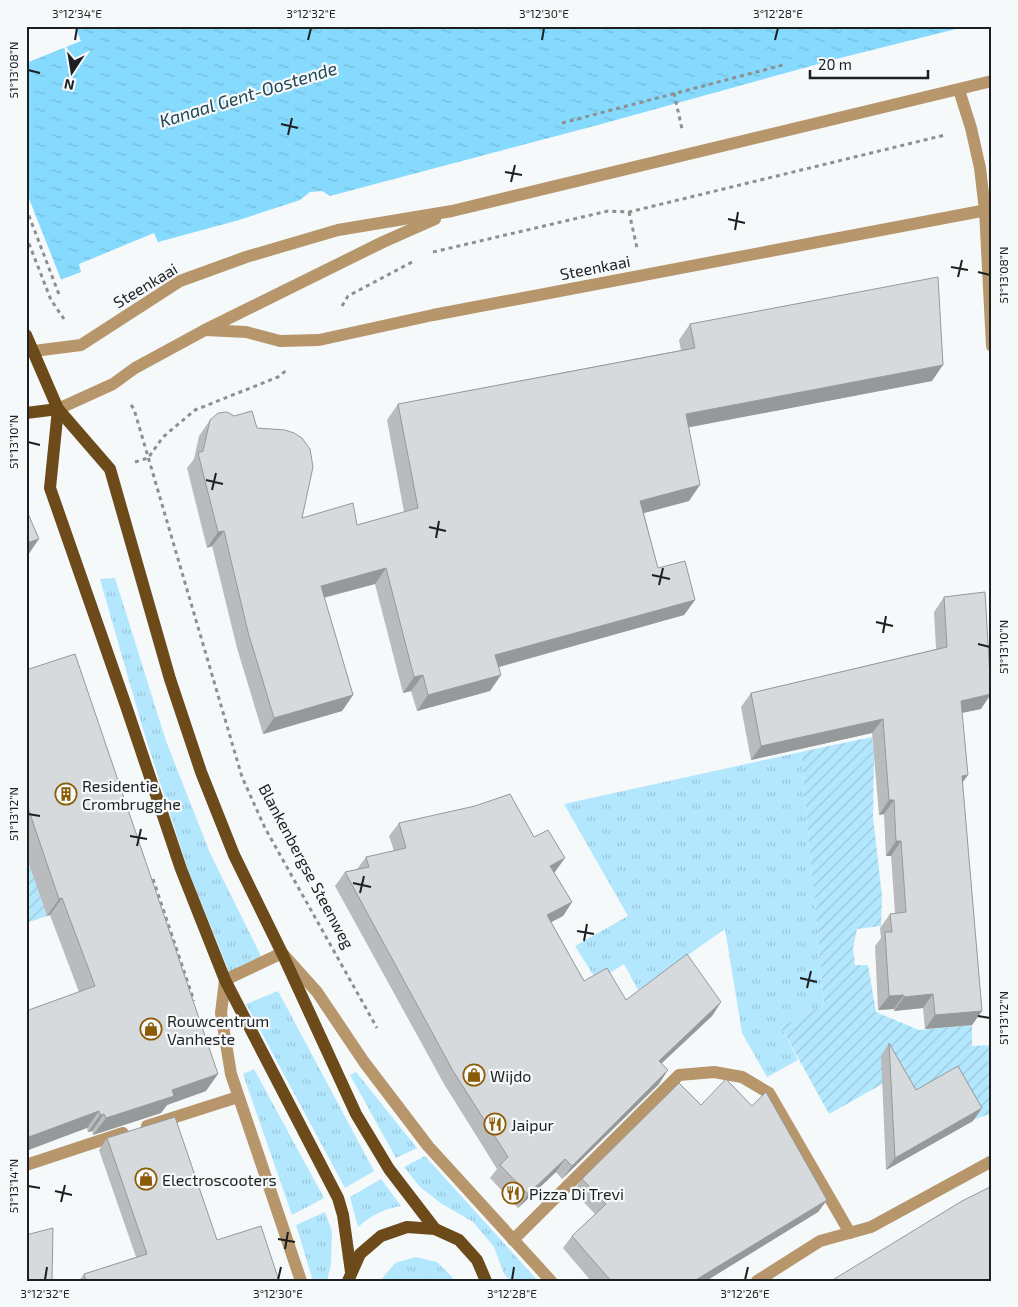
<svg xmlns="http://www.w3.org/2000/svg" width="1018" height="1307" viewBox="0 0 1018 1307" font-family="'Exo 2',sans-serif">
<defs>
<pattern id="grass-tufts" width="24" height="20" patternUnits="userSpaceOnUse" patternTransform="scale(1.25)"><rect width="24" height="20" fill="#b3e7fe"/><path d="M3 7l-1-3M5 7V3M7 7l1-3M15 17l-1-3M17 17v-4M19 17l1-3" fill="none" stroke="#9ac6d9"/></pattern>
<pattern id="garden-furrows" width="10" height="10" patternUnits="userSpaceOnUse" patternTransform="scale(1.25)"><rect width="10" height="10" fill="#b3e7fe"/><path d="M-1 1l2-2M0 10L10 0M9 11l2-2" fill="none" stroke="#9ac6d9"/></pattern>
<pattern id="water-ripples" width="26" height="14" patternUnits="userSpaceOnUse" patternTransform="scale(1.25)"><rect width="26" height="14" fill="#86dafd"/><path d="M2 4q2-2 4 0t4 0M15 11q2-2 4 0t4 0" fill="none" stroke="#73bbd9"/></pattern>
</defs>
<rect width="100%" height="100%" fill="#f5f9fa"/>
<g fill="url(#grass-tufts)">
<path d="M115,578L166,741L210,853L262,958L230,974L188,870L142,726L100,579Z"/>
<path d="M801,752L824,1004L781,1027L798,1060L767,1077L742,1033L725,929L638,990L624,964L597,981L575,946L628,916L564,804Z"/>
<path d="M278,991L374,1171L345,1188L246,1004Z"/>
<path d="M254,1069L324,1198L292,1215L243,1074Z"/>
<path d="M356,1072L417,1148L396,1158L350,1075Z"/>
<path d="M425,1156L538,1281H511L504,1274L494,1247L473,1222L442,1204L420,1187L404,1167Z"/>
<path d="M381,1179L401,1206C384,1209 372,1215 358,1227L350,1197Z"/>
<path d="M325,1212L332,1231L331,1264L327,1281H313L296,1225Z"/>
<path d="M416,1257L437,1262L452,1277L453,1281H380L395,1263Z"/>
</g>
<g fill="url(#garden-furrows)">
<path d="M872,737L874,757L873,817L882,896L881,926L857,929L853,948L855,965H868L876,1012L919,1030L972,1025V1046L992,1045V1113L973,1120L907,1102L893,1078L829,1114L781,1027L824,1004L801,752Z"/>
<path d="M26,856L47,916L26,923Z"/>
</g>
<path fill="url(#water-ripples)" d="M81,26H968L840,58L598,125L330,196L322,191L310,192L300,200L239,220L158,242L154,233L79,264L81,272L26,293V63L81,41L76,29Z"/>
<path fill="#f5f9fa" d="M26,191L62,282L26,296Z"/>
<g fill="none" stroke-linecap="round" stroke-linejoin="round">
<g stroke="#8d8f90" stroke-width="3" stroke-dasharray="4 4" stroke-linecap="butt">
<path d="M674,93L682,129"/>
<path d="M562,123L783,65"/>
<path d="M26,208L60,297"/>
<path d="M629,212L637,248"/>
<path d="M26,236L51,300L64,319"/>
<path d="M433,252L608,211L629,212L945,135"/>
<path d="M342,306L348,296L414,261"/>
<path d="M131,405L134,409L242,777L265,828L377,1028"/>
<path d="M135,462L148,458L163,437L195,410L278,377L288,369"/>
<path d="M153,879L194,1001"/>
</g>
<g stroke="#b7966c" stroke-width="12">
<path d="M959,90L971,128L980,168L985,210L992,346"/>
<path d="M205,330L246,332L280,341L319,340L433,315L992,209"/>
<path d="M34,351L81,345L180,281L246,257L338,230L452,211L992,81"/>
<path d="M58,409L113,384L135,368L205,330L383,242L435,219"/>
<path d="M147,1126L238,1097"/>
<path d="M26,1165L123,1133"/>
<path d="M513,1240L679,1075L714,1072L742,1077L769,1093L850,1233"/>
<path d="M301,1281L231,1074L221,1013L225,980L282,953L317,992L364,1062L428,1146L551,1281"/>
<path d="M757,1281L820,1241L871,1227L992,1161"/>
</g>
<g stroke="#6c4a19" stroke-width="12">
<path d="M26,335L58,409L110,469L170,679L201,772L234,855L282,953L356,1114L389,1169L435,1229"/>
<path d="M58,409L50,488L57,508L126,706L181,869L225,980L338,1198L343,1215L351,1272"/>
<path d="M26,413L58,409"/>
<path d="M348,1281L360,1254L381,1236L407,1227L435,1229L459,1240L477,1260L486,1281"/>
</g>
</g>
<g fill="#b9bbbd">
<path d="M690,324L932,381L689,427V501L644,513L658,568L695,600L684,615L499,667L490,691L417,711L411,691L403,693L375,584L324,598L353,695L342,711L263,734L237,648L212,546L207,548L187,468L194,459L199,436L210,420L257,428L302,518L357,525L404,512L387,420L398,404L681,350L679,340Z"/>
<path d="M944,597L981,709L962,713V783L982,1011L972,1025L925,1029L923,1008L894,1011V1009L878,1010L875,946L881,938L880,928L890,914L895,913L891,856H886L884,814L879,815L872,733L751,760L741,707L751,693L936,649L934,612Z"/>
<path d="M26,670L206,1091L167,1105L161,1113L93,1135L92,1131L88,1132L87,1128L79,992L50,915L47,916L26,856Z"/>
<path d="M399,823L534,837L555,872H554L572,902L563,916L551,922L584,981L626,1000L721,1002L712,1016L661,1064L659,1084L562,1179L556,1172L518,1208L490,1178L497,1169L444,1084L335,886L345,872L357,869L366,857L394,851L389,836Z"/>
<path d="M889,1043L916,1090L973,1121L886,1170L881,1056Z"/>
<path d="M701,1105L827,1200L818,1212L706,1281H591L563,1248L572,1236L595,1214L573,1191L582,1179Z"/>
<path d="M107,1138L217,1240L279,1281H79L84,1274L136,1257L99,1150Z"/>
</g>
<g fill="#96999a">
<path d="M943,365L932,381L675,430L686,414Z"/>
<path d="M700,485L689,501L629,517L640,501Z"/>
<path d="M224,531L212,546L207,548L218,532Z"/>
<path d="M39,539L26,558V543Z"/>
<path d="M386,568L375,584L310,601L321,586Z"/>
<path d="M695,600L684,615L484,671L495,655Z"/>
<path d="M423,675L411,691L403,693L414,677Z"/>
<path d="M501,675L490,691L417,711L428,695Z"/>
<path d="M991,694L981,709L951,715L961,701Z"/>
<path d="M353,695L342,711L263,734L274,718Z"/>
<path d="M883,719L872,733L751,760L761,746Z"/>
<path d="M968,775L958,789L962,776Z"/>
<path d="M889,800H894L884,814L879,815Z"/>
<path d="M896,841H901L891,856H886Z"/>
<path d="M565,858L555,872L541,879L550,866Z"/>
<path d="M62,898L50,915L47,916L59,899Z"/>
<path d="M572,902L563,916L538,929L547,915Z"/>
<path d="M933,994L923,1008L894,1011L904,997Z"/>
<path d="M904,995L894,1009L878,1010L889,996Z"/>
<path d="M721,1002L712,1016L649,1075L659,1061Z"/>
<path d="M982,1011L972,1025L925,1029L935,1015Z"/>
<path d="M668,1070L659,1084L562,1179L572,1166Z"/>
<path d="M218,1074L206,1091L167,1105L161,1113L93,1135L106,1118L172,1090Z"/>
<path d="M982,1108L973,1121L886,1170L895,1158Z"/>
<path d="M99,1111L87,1128L26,1151V1138Z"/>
<path d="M104,1114L92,1131L88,1132L100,1115Z"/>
<path d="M565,1159L556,1172L518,1208L528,1194Z"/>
<path d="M827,1200L818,1212L706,1281H694Z"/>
</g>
<g fill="#d7dadc" stroke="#96999a">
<path d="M938,277L943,365L686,414L700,485L640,501L658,568L685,561L695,600L495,655L501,675L428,695L423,675L414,677L386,568L321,586L353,695L274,718L248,632L224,531L218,532L198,453L203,451L210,420L218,413L227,412L234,416L252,411L257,428L285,430L294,433L302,438L310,449L313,467L302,518L353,503L357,525L418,508L398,404L695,348L690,324Z"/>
<path d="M26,509L39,539L26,543Z"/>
<path d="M985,592L991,694L961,701L968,775L962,776L982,1011L935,1015L933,994L904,997V995L889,996L885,932H892L890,914L906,912L901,841H896L894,800H889L883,719L761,746L751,693L947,647L944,597Z"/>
<path d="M75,654L218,1074L172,1090L174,1096L106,1118L104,1114L100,1115L99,1111L26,1138V1011L95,986L62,898L59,899L26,802V670Z"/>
<path d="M510,794L534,837L548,830L565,858L550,866L572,902L547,915L584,981L607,968L626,1000L687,954L721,1002L659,1061L668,1070L572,1166L565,1159L528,1194L500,1165L508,1157L453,1071L345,872L369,867L366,857L406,848L399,823L475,806Z"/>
<path d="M889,1043L916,1090L958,1066L982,1108L895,1158Z"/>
<path d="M726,1079L752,1106L766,1092L827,1200L694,1281H611L572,1236L606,1204L582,1179L679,1083L701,1105Z"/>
<path d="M175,1117L217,1240L261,1226L279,1281H86L84,1274L147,1254L107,1138Z"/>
<path d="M992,1186V1281H831L962,1201Z"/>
<path d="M53,1228L52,1281H26V1235Z"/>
</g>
<path fill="none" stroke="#1e1f20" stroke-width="2" d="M75,40L77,28M308,40L311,28M542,40L544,28M775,40L778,28M28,70L40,73M281,124L298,128M288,135L292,118M505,172L522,175M511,182L515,165M728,219L745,223M735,230L738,212M951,267L968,270M978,272L990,275M958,277L962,260M28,442L40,445M206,480L223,484M212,490L216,473M429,527L446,531M436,538L439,521M652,575L670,579M659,585L663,568M876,622L893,626M883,633L886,616M978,644L990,647M28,814L40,816M130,836L147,839M137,846L141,829M353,883L371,887M360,893L364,876M577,931L594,934M584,941L587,924M800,978L817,982M807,988L811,971M978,1016L990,1018M28,1186L40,1188M55,1191L72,1195M61,1202L65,1185M278,1239L295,1242M285,1249L288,1232M45,1280L47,1267M278,1280L281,1267M512,1280L514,1267M745,1280L748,1267"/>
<defs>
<g id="building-ring" transform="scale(1.125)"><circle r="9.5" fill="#f5f9fa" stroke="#8c5b05" stroke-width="1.5"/><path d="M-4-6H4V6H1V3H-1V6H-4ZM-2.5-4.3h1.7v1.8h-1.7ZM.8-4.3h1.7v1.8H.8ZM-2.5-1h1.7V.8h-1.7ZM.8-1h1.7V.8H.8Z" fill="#8c5b05"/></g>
<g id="shop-ring" transform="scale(1.125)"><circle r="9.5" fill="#f5f9fa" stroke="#8c5b05" stroke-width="1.5"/><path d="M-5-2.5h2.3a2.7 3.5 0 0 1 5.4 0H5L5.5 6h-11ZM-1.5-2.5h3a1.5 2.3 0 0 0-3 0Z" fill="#8c5b05"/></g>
<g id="restaurant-ring" transform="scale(1.125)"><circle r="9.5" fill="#f5f9fa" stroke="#8c5b05" stroke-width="1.5"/><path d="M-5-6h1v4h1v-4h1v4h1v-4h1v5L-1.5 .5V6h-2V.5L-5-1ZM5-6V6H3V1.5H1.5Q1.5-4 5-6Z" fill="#8c5b05"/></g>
</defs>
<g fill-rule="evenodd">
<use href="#building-ring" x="66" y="794"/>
<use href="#shop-ring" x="151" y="1029"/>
<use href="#shop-ring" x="474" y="1075"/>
<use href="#restaurant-ring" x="495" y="1124"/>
<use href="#shop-ring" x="146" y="1179"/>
<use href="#restaurant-ring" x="513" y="1193"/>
</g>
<g text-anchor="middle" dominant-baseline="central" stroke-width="4.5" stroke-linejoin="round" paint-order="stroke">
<g font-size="16" fill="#1e1f20" stroke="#f5f9fa">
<text transform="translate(595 267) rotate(-11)">Steenkaai</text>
<text transform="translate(145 285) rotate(-31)">Steenkaai</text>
<text transform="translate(307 866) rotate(62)">Blankenbergse Steenweg</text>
</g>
<g font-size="16" fill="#1e1f20" stroke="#f5f9fa" text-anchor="start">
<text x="82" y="785">Residentie<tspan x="82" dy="18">Crombrugghe</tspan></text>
<text x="167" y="1020">Rouwcentrum<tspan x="167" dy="18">Vanheste</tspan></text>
<text x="490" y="1075">Wijdo</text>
<text x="511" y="1124">Jaipur</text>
<text x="162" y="1179">Electroscooters</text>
<text x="529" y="1193">Pizza Di Trevi</text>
</g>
<g font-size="18" font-style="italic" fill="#214756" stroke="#f5f9fa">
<text transform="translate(248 94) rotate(-17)">Kanaal Gent-Oostende</text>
</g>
</g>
<rect width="1018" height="1307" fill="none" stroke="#f5f9fa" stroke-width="55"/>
<g transform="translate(72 72) rotate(192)" stroke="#f5f9fa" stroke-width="4" paint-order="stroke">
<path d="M0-4L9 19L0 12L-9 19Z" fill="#1e1f20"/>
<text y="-8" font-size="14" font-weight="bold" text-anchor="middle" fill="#1e1f20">N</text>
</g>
<path d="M810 70v8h118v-8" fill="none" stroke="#1e1f20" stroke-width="2.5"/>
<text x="818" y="70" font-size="15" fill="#1e1f20" stroke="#f5f9fa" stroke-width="4" paint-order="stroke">20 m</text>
<rect x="28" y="28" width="962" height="1252" fill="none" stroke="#1e1f20" stroke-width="2"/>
<g font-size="12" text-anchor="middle" fill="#1e1f20">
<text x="77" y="18">3°12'34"E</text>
<text x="311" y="18">3°12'32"E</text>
<text x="544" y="18">3°12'30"E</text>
<text x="778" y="18">3°12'28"E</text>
<text transform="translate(14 70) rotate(-90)" y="4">51°13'08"N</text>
<text transform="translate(1004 275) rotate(-90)" y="4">51°13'08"N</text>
<text transform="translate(14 442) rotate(-90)" y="4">51°13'10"N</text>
<text transform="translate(1004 647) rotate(-90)" y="4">51°13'10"N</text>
<text transform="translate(14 814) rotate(-90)" y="4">51°13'12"N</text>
<text transform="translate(1004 1018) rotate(-90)" y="4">51°13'12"N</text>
<text transform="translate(14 1186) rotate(-90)" y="4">51°13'14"N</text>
<text x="45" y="1298">3°12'32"E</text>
<text x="278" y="1298">3°12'30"E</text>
<text x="512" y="1298">3°12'28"E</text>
<text x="745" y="1298">3°12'26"E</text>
</g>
</svg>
